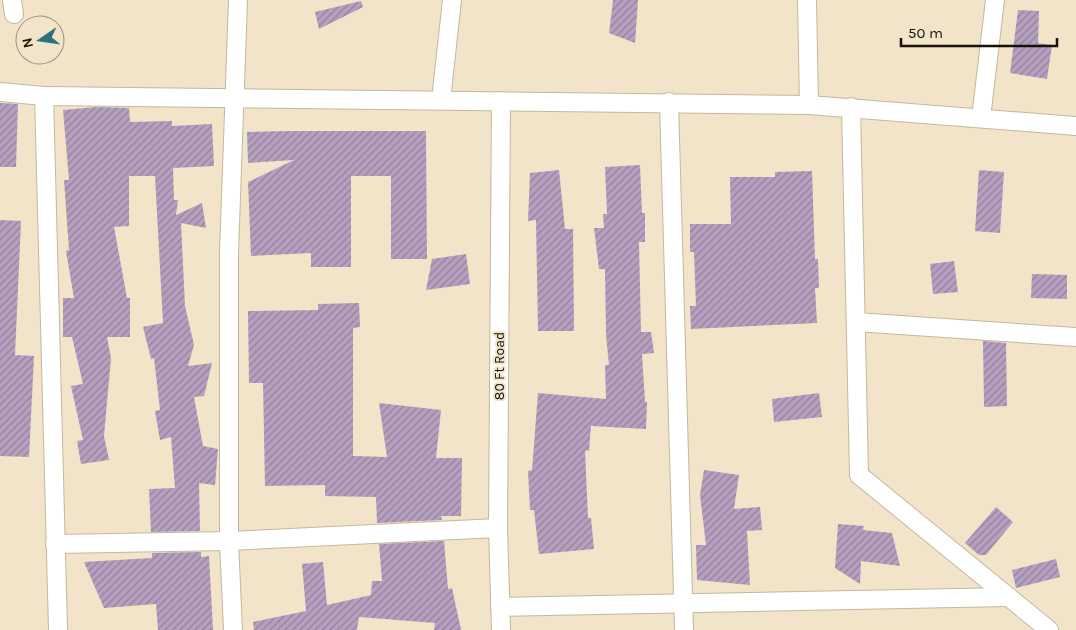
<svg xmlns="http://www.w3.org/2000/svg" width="1076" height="630" viewBox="0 0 1076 630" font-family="Karla,sans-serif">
<defs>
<pattern id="building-hatch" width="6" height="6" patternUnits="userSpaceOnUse" patternTransform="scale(1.25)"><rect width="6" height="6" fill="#b5a0c0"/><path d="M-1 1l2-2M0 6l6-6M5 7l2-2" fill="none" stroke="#92819a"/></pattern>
</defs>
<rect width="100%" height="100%" fill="#f1e4c9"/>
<g fill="url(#building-hatch)">
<path d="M613,0H638L635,43L609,33Z"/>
<path d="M361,1L363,7L319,29L315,12Z"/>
<path d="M1018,10L1039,11L1038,43L1052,45L1047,79L1010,73Z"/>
<path d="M0,103L18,104L16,167H0Z"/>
<path d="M96,107L129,108L130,122L172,121V126L212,124L214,166L173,168L174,200H178L176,215L202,203L206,228L181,223L185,306L194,345L188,366L212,363L204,396L194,397L203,446L218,449L215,485L199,483L200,531L151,532L149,489L175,488L171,437L160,440L155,411L160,410L154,358L151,359L143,327L163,323L155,176H129V226L114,227L127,298H130V337H107L111,358L104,436L109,460L81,464L77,441L83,440L71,386L83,384L72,337H63V298H74L66,251L69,250L64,180H69L63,110Z"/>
<path d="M290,131H426L427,259H391V176H351V267H311V253L251,256L248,182L294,160L248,163L247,132Z"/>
<path d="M640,165L642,213H645V242H639L641,332H651L654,353L642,354L645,402H647L646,429L591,426L589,451L585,450L588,518H591L594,549L539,554L534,510H530L528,471L532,470L538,393L606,399L605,365H609L606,335L605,269H599L594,228H604L603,214H607L605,167Z"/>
<path d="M559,170L565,229H573L574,331H538L536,220L528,221L530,173Z"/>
<path d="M979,170L1004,172L1000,233L975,231Z"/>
<path d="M812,171L815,259H818L819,288H815L817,323L691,329L690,306H696L694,252H690V224H731L730,177H775V172Z"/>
<path d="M0,220L21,221L15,355L34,356L29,457L0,456Z"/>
<path d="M466,254L470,284L426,290L432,259Z"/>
<path d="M954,261L958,292L933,294L930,264Z"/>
<path d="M1032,274L1067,275V299L1031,298Z"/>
<path d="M359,303L360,327L353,328V456L387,457L379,403L441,410L436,458H462L461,516H441L442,520L377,523L376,497L325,496V485L265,486L263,383H249L248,311L318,310V304Z"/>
<path d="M983,341L1006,343L1007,406L984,407Z"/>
<path d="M819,393L822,417L774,422L772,399Z"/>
<path d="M704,470L739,475L734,509L760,507L762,530L747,531L750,585L697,580L696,545H706L700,495Z"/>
<path d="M996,507L1013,522L986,555H979L965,543Z"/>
<path d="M838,524L864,526L863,530L892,533L900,566L861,561L860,584L835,568Z"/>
<path d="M444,541L448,589L452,588L461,630H434L435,623L359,617L357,630H254L253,622L306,611L302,564L323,562L327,605L371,595L372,581H382L379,544Z"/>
<path d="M201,552V557L209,556L213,630H158L156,604L104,608L84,562L152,558V553Z"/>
<path d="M1056,559L1060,577L1016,588L1012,570Z"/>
</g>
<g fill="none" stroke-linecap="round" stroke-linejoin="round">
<g stroke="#c4b79e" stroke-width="20">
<g id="minor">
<path d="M12,0L14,14"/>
<path d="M807,0L809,105"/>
<path d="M0,92L44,96"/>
<path d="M441,100L452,0"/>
<path d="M669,102L684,630"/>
<path d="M851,107L859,475L1049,630"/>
<path d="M981,118L995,0"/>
<path d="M856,322L1076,337"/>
<path d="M55,544L229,541L498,528"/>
<path d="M500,607L1008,597"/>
<path d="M58,630L44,96L809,105L1076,126"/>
<path d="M233,630L229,541V253L238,0"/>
<path d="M501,630L498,528L501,101"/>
</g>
</g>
<use href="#minor" stroke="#fff" stroke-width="18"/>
</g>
<g text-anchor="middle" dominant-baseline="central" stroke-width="4" stroke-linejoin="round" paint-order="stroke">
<g font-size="14" fill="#17130a" stroke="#f1e4c9">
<text transform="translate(499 366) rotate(-90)">80 Ft Road</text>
</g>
</g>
<g transform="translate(40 40) rotate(257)"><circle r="24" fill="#f1e4c9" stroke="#9a907d"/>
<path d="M0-4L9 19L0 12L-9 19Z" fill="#2b727d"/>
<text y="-8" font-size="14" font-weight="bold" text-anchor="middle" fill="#17130a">N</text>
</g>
<path d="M901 38v8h156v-8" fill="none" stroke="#17130a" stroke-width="2.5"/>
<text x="908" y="38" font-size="15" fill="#17130a" stroke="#f1e4c9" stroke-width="4" paint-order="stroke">50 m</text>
</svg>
